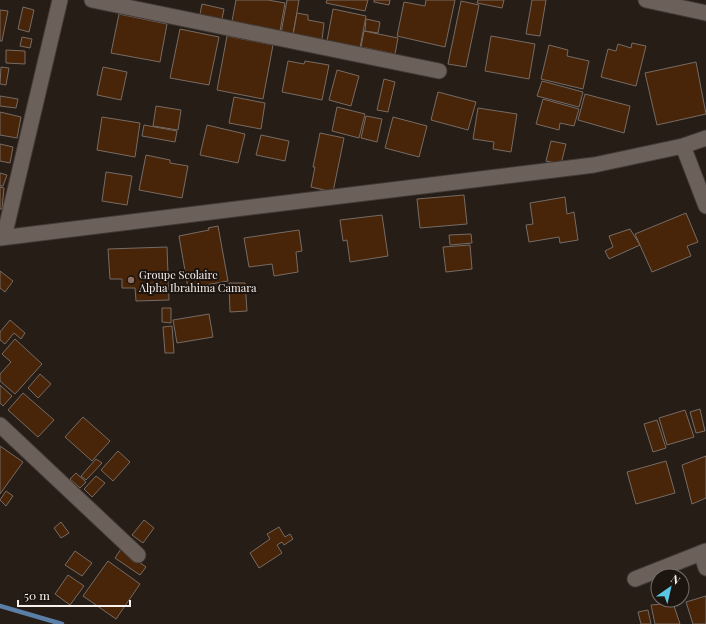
<svg xmlns="http://www.w3.org/2000/svg" width="706" height="624" viewBox="0 0 706 624" font-family="'Playfair Display',serif">
<rect width="100%" height="100%" fill="#261d17"/>
<g fill="none" stroke-linecap="round" stroke-linejoin="round">
<path stroke="#5a7ea6" stroke-width="4.5" d="M0,606L62,624"/>
</g>
<g fill="#482508" stroke="#766b64">
<path d="M236,0H268L285,3L280,31L232,21Z"/>
<path d="M287,0H299L293,35L281,33Z"/>
<path d="M327,0H368L365,11L326,3Z"/>
<path d="M374,0H390L389,5L374,2Z"/>
<path d="M426,0H455L445,47L397,36L404,2L425,6Z"/>
<path d="M478,0H504L502,8L477,3Z"/>
<path d="M532,0H546L540,36L526,34Z"/>
<path d="M461,1L479,5L466,67L448,64Z"/>
<path d="M202,4L224,9L221,24L199,19Z"/>
<path d="M23,7L34,10L29,32L18,29Z"/>
<path d="M333,9L366,16L360,48L327,41Z"/>
<path d="M0,10L8,11L2,41H0Z"/>
<path d="M297,13L308,15V20L324,23L322,40L293,35Z"/>
<path d="M119,14L167,24L160,62L111,53Z"/>
<path d="M366,19L380,22L378,33L365,31Z"/>
<path d="M180,29L219,37L209,85L170,78Z"/>
<path d="M364,31L398,38L395,54L361,47Z"/>
<path d="M227,36L273,45L263,99L217,90Z"/>
<path d="M491,36L535,44L529,79L485,71Z"/>
<path d="M22,37L32,39L30,48L20,46Z"/>
<path d="M632,43L646,46L636,86L601,77L608,49L616,51L618,44L631,48Z"/>
<path d="M549,45L568,50L567,56L589,61L583,89L541,79Z"/>
<path d="M6,50L25,51V64L6,63Z"/>
<path d="M288,61L304,64L305,61L329,65L322,100L282,92Z"/>
<path d="M696,62L706,114L657,125L645,73Z"/>
<path d="M1,67L9,68L6,85L0,84Z"/>
<path d="M103,67L127,72L121,100L97,95Z"/>
<path d="M337,70L359,76L351,106L329,100Z"/>
<path d="M384,79L395,82L388,112L377,110Z"/>
<path d="M542,81L583,92L579,107L537,96Z"/>
<path d="M438,92L476,102L468,130L431,120Z"/>
<path d="M585,94L630,106L624,133L578,120Z"/>
<path d="M0,96L18,99L16,108L0,106Z"/>
<path d="M234,97L265,103L261,129L229,123Z"/>
<path d="M543,99L579,109L574,126L560,123L559,130L536,124Z"/>
<path d="M156,106L181,110L178,130L153,126Z"/>
<path d="M337,107L365,114L359,138L332,131Z"/>
<path d="M478,108L517,114L511,152L493,149L494,142L473,139Z"/>
<path d="M0,112L21,117L17,138L0,135Z"/>
<path d="M366,116L382,119L377,142L361,138Z"/>
<path d="M102,117L140,123L135,157L97,150Z"/>
<path d="M393,117L427,126L419,157L385,148Z"/>
<path d="M144,125L177,131L175,142L142,136Z"/>
<path d="M207,125L245,134L238,163L200,155Z"/>
<path d="M320,133L344,138L333,192L311,187L315,167H313Z"/>
<path d="M261,135L289,141L285,161L256,155Z"/>
<path d="M551,141L566,144L561,164L546,161Z"/>
<path d="M0,144L13,147L10,163L0,161Z"/>
<path d="M146,155L170,160V163L188,166L182,198L139,190Z"/>
<path d="M106,172L132,176L127,205L102,201Z"/>
<path d="M0,173L7,175L3,186H0Z"/>
<path d="M0,187L4,188L2,209H0Z"/>
<path d="M464,195L467,224L420,228L417,199Z"/>
<path d="M565,197L567,214L574,212L578,240L560,243L559,237L529,242L526,225L533,224L530,203Z"/>
<path d="M686,213L698,242L687,246L691,256L652,272L635,234Z"/>
<path d="M382,215L388,256L350,262L347,240L343,241L340,220Z"/>
<path d="M218,226L228,281L188,288L179,236L209,230L208,228Z"/>
<path d="M630,229L640,245L609,259L605,251L613,247L609,236Z"/>
<path d="M299,230L302,251L296,252L298,272L274,276L272,264L249,267L244,238Z"/>
<path d="M471,234L472,243L450,245L449,235Z"/>
<path d="M470,245L472,269L446,272L443,247Z"/>
<path d="M167,247L169,300L136,301L135,288H122V279H110L108,249Z"/>
<path d="M0,271L13,281L5,292L0,288Z"/>
<path d="M229,283H245L247,311L230,312Z"/>
<path d="M162,308H171V323L162,322Z"/>
<path d="M209,314L213,337L177,343L173,320Z"/>
<path d="M10,320L25,333L21,339L14,333L5,344L0,340V332Z"/>
<path d="M172,326L174,353H165L163,327Z"/>
<path d="M15,339L42,364L15,394L0,381V374L11,362L2,354Z"/>
<path d="M40,374L51,384L38,398L28,388Z"/>
<path d="M0,385L12,396L3,406L0,403Z"/>
<path d="M23,393L54,420L38,437L8,410Z"/>
<path d="M700,409L705,431L696,433L690,412Z"/>
<path d="M685,410L694,437L667,445L659,418Z"/>
<path d="M83,417L110,441L92,461L65,437Z"/>
<path d="M657,420L666,448L653,452L644,424Z"/>
<path d="M0,446L23,462L0,494Z"/>
<path d="M118,451L130,462L113,481L101,470Z"/>
<path d="M706,456V498L692,504L682,465Z"/>
<path d="M96,459L102,463L86,480L81,476Z"/>
<path d="M666,461L675,493L636,504L627,472Z"/>
<path d="M76,473L86,482L80,488L70,479Z"/>
<path d="M96,476L105,483L92,497L84,489Z"/>
<path d="M6,491L13,496L6,506L0,500Z"/>
<path d="M144,520L154,528L143,543L132,535Z"/>
<path d="M61,522L69,533L61,538L54,528Z"/>
<path d="M279,527L285,537L290,534L293,539L284,545L282,542L277,545L282,553L259,568L250,553L270,539L267,534Z"/>
<path d="M121,549L146,567L140,575L115,558Z"/>
<path d="M75,551L92,563L82,576L65,565Z"/>
<path d="M108,561L140,584L116,619L83,596Z"/>
<path d="M68,575L84,586L70,605L55,594Z"/>
<path d="M706,596V624H693L686,602Z"/>
<path d="M673,603L680,624H655L651,605Z"/>
<path d="M648,610L651,624H641L638,612Z"/>
</g>
<g fill="none" stroke-linecap="round" stroke-linejoin="round">
<g stroke="#423a37" stroke-width="17">
<g id="minor">
<path d="M92,0L439,71"/>
<path d="M646,0L706,13"/>
<path d="M683,146L706,206"/>
<path d="M4,237L60,0"/>
<path d="M0,238L594,165L683,146L706,138"/>
<path d="M0,425L138,555"/>
<path d="M701,553L706,568"/>
<path d="M635,579L706,551"/>
</g>
</g>
<use href="#minor" stroke="#6c615a" stroke-width="15"/>
</g>
<circle fill="#8d6e63" stroke="#1c140e" stroke-width="1.5" cx="131" cy="280" r="4"/>
<g text-anchor="middle" dominant-baseline="central" stroke-width="4" stroke-linejoin="round" paint-order="stroke">
<g font-size="11" fill="#f8f1ed" stroke="#1c140e" text-anchor="start">
<text x="139" y="274">Groupe Scolaire<tspan x="139" dy="13">Alpha Ibrahima Camara</tspan></text>
</g>
</g>
<g transform="translate(670 588) rotate(34)"><circle r="19" fill="#1c140e" stroke="#746c67"/>
<path d="M0-3L7 15L0 10L-7 15Z" fill="#5ac8e5"/>
<text y="-6" font-size="11" font-weight="bold" text-anchor="middle" fill="#f8f1ed">N</text>
</g>
<path d="M18 600v6h112v-6" fill="none" stroke="#f8f1ed" stroke-width="2"/>
<text x="24" y="600" font-size="12" fill="#f8f1ed" stroke="#1c140e" stroke-width="3" paint-order="stroke">50 m</text>
</svg>
